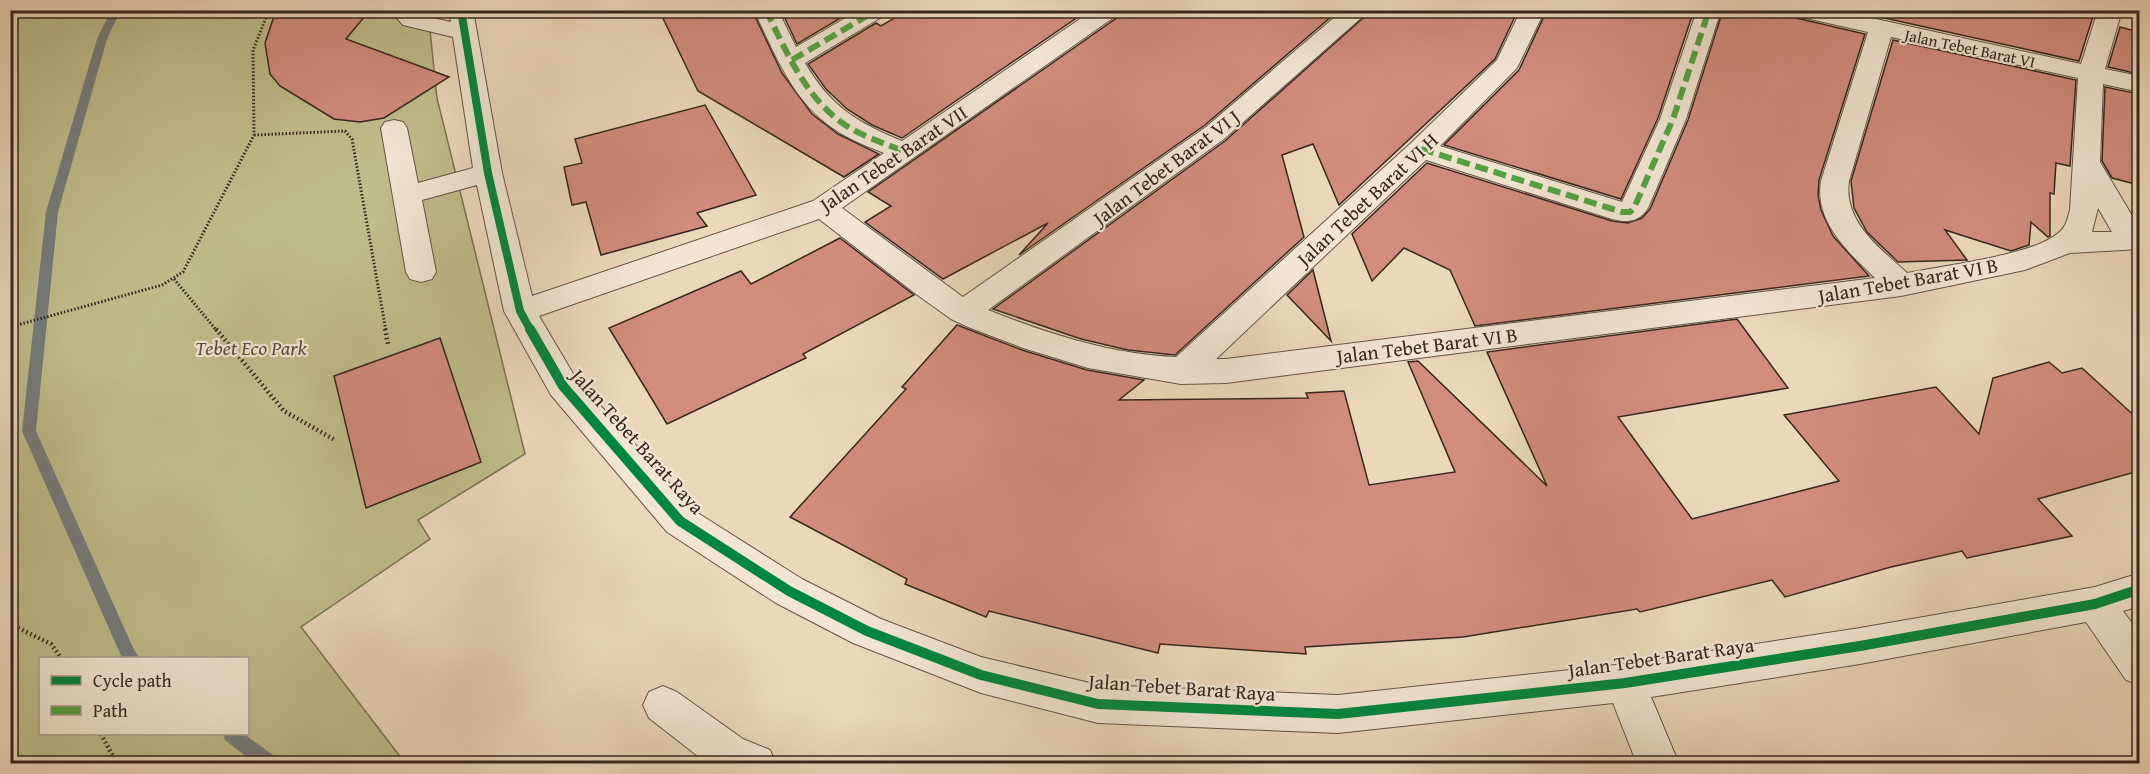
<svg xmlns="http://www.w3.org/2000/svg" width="2150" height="774" viewBox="0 0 2150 774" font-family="'Gentium Book Plus',serif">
<rect width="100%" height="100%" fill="#ebd8bb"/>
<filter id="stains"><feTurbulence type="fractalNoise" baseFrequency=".00333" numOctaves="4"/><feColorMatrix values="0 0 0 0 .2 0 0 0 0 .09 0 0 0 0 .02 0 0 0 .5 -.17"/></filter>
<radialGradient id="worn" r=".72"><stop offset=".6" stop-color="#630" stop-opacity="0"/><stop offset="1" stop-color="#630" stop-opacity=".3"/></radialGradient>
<path fill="#bfbc8b" stroke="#7b7255" stroke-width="1.5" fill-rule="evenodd" d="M10,11H428L437,98L525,454L418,520L430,539L301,627L405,763H11ZM40,658H248V734H40Z"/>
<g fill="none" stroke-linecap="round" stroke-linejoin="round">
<g fill="#757d7d" fill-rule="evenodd">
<path d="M111,10H121L107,39L58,212L36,431L134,650L140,658H122L22,431L46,212L97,39Z"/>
<path d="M223,734H244L277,758L279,764H256L225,740Z"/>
</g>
</g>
<g fill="#d08c7d" stroke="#37271f" stroke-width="1.5">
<path d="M276,10H370L346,39L449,77L384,118L360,122L334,119L280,86L270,74L265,43Z"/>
<path d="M659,10H752L782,73L812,114L838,134L879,154L844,177L698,91Z"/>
<path d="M781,10H854L797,44Z"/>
<path d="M908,10H1088L902,138L872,125L847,109L826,89L808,64L876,23L881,26Z"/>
<path d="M1123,10H1339L1205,125L1019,255L1048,223L943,279L865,222L891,206L868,192L1118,17Z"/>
<path d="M1372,10H1518L1495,59L1339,205L1313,144L1282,155L1304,237L1175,355L1128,350L1081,339L993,309L1225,141Z"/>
<path d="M1547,10H1694L1658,118L1621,199L1444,145L1519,70Z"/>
<path d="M1723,10H1786L1792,17L1865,34L1819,180L1818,195L1821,210L1833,236L1869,276L1475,326L1450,270L1404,248L1372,281L1352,234L1427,163L1612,221L1628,223L1642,218L1650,209L1688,120Z"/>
<path d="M1848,10H2095L2079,61Z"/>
<path d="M2120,27L2139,32V74L2108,67Z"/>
<path d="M1893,40L2076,80L2070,166L2056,163L2054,194L2050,193V236L2048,237L2031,222L2029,245L2011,251L1945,230L1967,260L1898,262L1867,232L1854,208L1851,181Z"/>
<path d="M2105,87L2139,94V185L2112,178L2102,161Z"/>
<path d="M705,105L756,195L697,213L707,226L601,255L586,202L572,205L564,167L582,163L575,139Z"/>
<path d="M840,238L914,295L803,354L806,358L667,424L609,328L741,271L751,284Z"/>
<path d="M1313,270L1331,341L1287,295Z"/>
<path d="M1737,319L1788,388L1618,417L1692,519L1839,481L1784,415L1936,387L1979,434L1993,378L2049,362L2062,373L2082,368L2139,420V471L2038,499L2072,536L1967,558L1962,551L1891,567L1785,597L1772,580L1640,612L1637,609L1463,637L1305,647L1306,654L1160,644L1158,653L989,611L986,617L905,584L907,579L790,517L906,389L902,387L957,325L1022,350L1087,370L1144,380L1119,400L1308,398L1306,393L1344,391L1369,485L1455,472L1408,362L1418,361L1547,486L1487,352Z"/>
<path d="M440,338L481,462L366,508L334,376Z"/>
</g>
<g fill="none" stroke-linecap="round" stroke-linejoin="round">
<g stroke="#645346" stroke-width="2">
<g id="minor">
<path d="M390,10H415L419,15L451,22L449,10H473L502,173L532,296L813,201L884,153C864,145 843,137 826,123C791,96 773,50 754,10H778L796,47L859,10H889L885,15L805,63C830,106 856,122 902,141L1093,10H1121L1117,15L842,208L963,297L1206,127L1343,10H1370L1224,139L988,310C1049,334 1110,354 1176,357L1411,143L1497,60L1521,10H1545L1517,68L1440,146L1622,202L1660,119L1697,10H1721L1686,119L1648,208C1639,222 1628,223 1612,219L1426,160L1216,359H1226L1875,278C1848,252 1814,221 1821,181L1868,32L1792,15L1788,10H1835L2081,64L2098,10H2122L2105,69L2140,76V92L2103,84L2100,162L2140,229V249L2070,253L2025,270L1901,296L1226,383L1181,384L1088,368L1023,348L968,327L951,319L916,294L819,219L539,316L575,377L693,510L802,579L881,619L981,657L1098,685L1338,695L1625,664L1860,628L2095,587L2140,573V606L2123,611L2140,634V685L2126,680L2086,622L1860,664L1651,697L1679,764H1637L1613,703L1338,733L1098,723L981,693L853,643L776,603L667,532L551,395L504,311L477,185L422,200L436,272L432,279L421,282L410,279L406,272L381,128L385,122L394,120L403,122L407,128L418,183L473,168L453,37L403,25ZM1891,37L2078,78L2070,210C2067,220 2066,228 2057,234C2032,255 1942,266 1907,273C1880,248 1843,222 1849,181ZM2098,208L2112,232H2092Z"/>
<path d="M663,686L677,692L743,739L770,750L776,764H708L649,718L643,705L649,692Z"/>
</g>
</g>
<g stroke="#37271f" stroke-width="3" stroke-dasharray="1.5 2" stroke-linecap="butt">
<path d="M254,135L345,131L352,139L386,331"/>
<path d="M174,279L217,331"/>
<path d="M10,327L162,285L183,272L254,135L253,50L269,10"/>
</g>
<g stroke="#37271f" stroke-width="4.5" stroke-dasharray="1.5 3" stroke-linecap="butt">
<path d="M216,329L284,411L335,440"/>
<path d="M385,329L388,344"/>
<path d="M10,624L51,644L61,658"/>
<path d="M101,734L117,764"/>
</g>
<use href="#minor" fill="#f2e6d3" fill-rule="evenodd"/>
<g stroke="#53a341" stroke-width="6" stroke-dasharray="13 6" stroke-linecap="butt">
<path d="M766,10C787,53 807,102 850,128C867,138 887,144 905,152"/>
<path d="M792,60L877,10"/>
<path d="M1421,149L1622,212H1630L1634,208L1673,119L1709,10"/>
</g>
<g stroke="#f2e6d3" stroke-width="10">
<path id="cycleway-far1" d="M461,10L488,173L520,311L531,331"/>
</g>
<g stroke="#f2e6d3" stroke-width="14">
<path id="cycleway" d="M530,329L563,386L680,521L789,591L867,631L981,675L1098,704L1338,714L1625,683L1860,646L2095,604L2140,589"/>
</g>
<use href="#cycleway-far1" stroke="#00873e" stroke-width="8"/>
<use href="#cycleway" stroke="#00873e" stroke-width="10"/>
</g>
<g text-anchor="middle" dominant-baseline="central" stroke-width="4.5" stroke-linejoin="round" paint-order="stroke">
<g font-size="16" fill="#37271f" stroke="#f2e6d3">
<text transform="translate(1970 48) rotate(12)">Jalan Tebet Barat VI</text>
</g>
<g font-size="20" fill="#37271f" stroke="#f2e6d3">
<text transform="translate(893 158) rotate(-34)">Jalan Tebet Barat VII</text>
<text transform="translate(1166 167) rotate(-37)">Jalan Tebet Barat VI J</text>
<text transform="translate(1367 199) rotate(-43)">Jalan Tebet Barat VI H</text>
<text transform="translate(1908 280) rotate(-10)">Jalan Tebet Barat VI B</text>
<text transform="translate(1427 345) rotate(-7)">Jalan Tebet Barat VI B</text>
<text transform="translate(638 441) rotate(48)">Jalan Tebet Barat Raya</text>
<text transform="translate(1661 657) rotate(-8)">Jalan Tebet Barat Raya</text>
<text transform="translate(1182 687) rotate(4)">Jalan Tebet Barat Raya</text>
</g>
<g font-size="20" font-style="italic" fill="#594c3a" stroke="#f2e6d3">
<text x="251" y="347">Tebet Eco Park</text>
</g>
</g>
<rect width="2150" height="774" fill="none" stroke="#ebd8bb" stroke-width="36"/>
<rect x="12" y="12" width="2126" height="750" fill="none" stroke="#37271f" stroke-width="3"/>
<rect x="18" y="18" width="2114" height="738" fill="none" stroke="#37271f" stroke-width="1.5"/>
<rect x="39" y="657" width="210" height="78" fill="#f2e6d3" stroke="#a79a8b" stroke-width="1.5"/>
<rect x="51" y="676" width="30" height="9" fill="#00873e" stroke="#a79a8b" stroke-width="1.5"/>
<text x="93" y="687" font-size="18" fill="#37271f">Cycle path</text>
<rect x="51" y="706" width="30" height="9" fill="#53a341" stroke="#a79a8b" stroke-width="1.5"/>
<text x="93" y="717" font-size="18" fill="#37271f">Path</text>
<rect width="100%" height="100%" filter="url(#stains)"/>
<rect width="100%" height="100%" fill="url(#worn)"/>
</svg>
